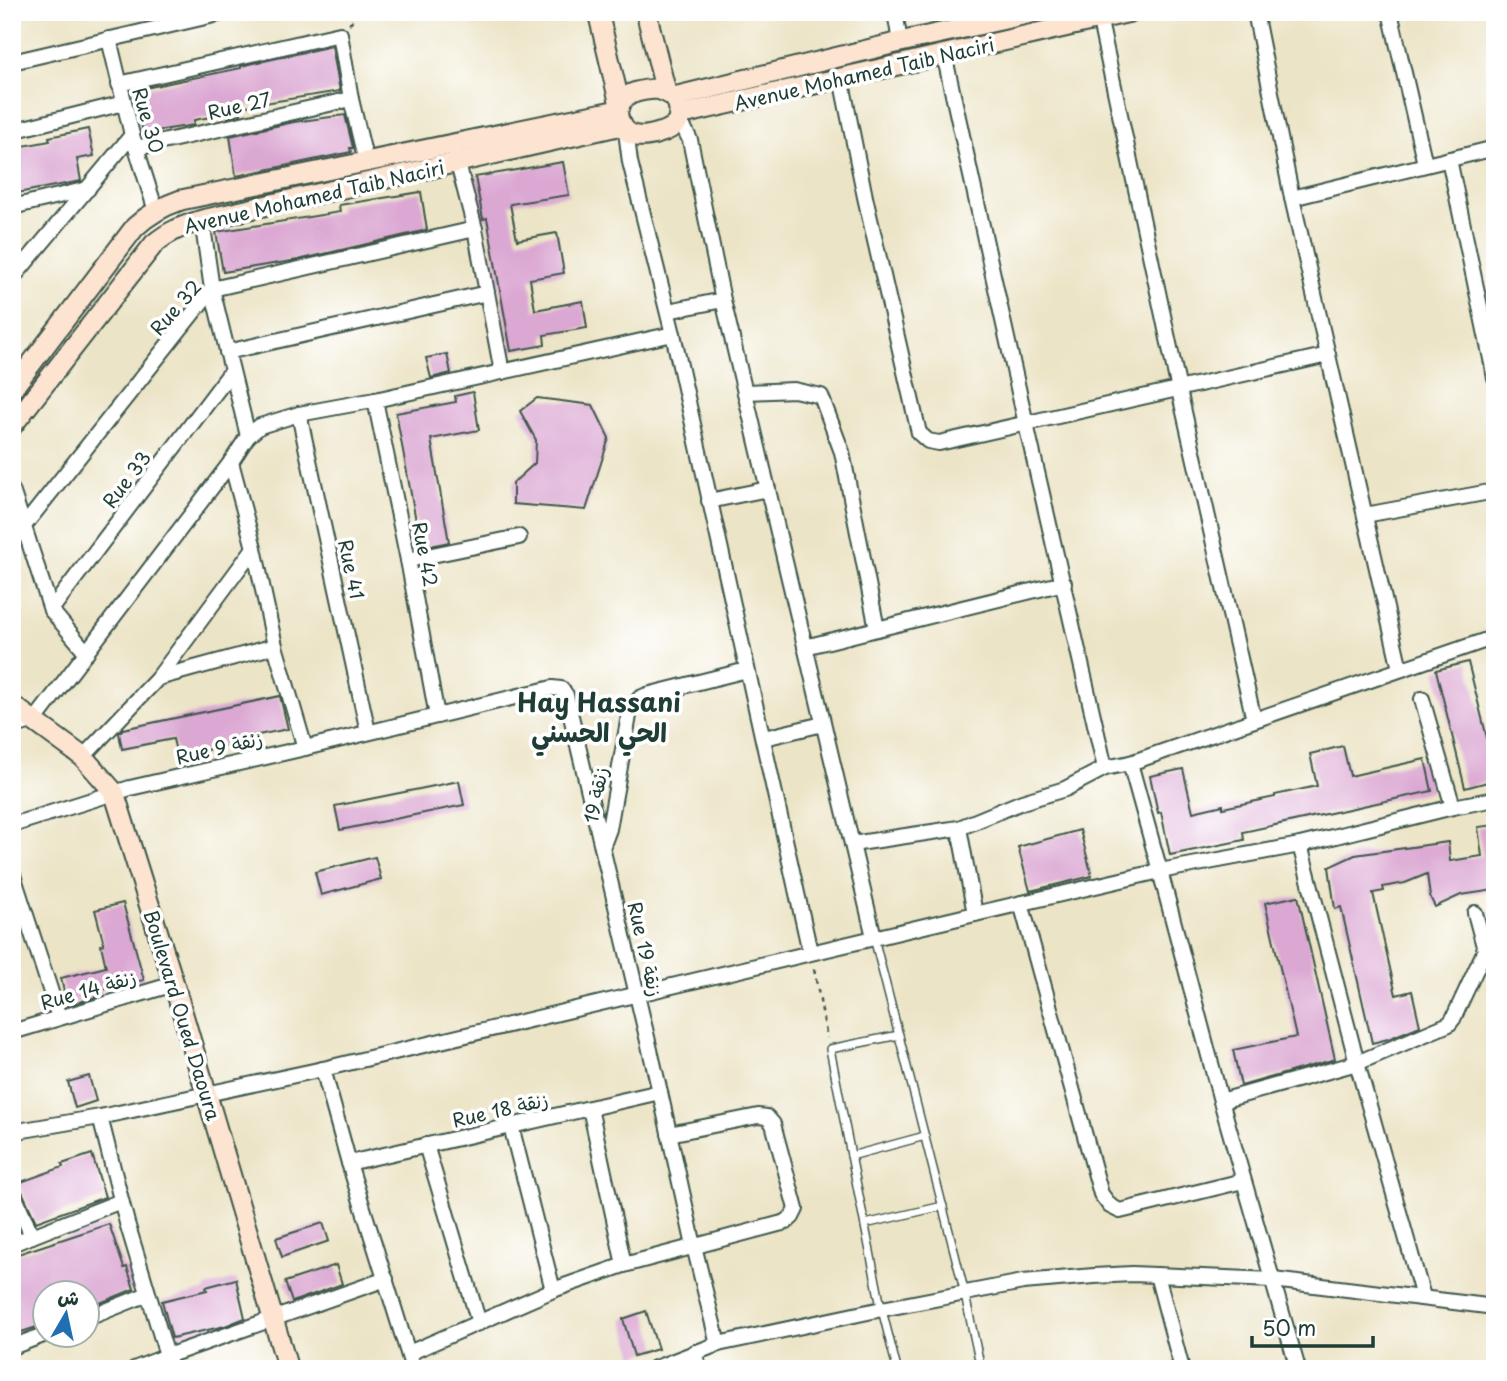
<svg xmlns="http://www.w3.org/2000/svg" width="1507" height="1381" viewBox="0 0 1507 1381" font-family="'Playpen Sans','Playpen Sans Arabic',sans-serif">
<rect width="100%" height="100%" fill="#fff"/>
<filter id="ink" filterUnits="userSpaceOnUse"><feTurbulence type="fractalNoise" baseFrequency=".0143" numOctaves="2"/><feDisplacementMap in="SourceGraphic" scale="14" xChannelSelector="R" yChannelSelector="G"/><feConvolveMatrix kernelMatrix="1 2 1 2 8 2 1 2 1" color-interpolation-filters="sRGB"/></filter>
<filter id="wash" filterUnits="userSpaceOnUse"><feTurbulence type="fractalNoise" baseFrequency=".00686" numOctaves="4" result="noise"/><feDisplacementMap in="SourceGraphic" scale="28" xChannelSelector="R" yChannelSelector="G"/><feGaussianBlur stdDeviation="1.57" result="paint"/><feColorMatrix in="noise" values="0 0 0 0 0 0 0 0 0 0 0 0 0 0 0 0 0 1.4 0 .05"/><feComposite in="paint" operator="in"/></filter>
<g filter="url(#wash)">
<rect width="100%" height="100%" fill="#ece4c6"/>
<g id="blocks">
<g fill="#dba7d3">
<path d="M332,46L340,91L240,107L241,114L228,117L227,114L194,120V125L143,133L136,90L241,68V66Z"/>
<path d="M345,115L353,148H350L351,152L236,176L230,136L294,122Z"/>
<path d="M88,129L94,156L77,159L81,181L12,194V148L50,141L49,137Z"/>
<path d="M563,162L569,195L510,204L517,240L557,233L564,273L530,279L535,310L583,301L587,328L544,335L545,345L511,351L487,218L483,219L475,177Z"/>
<path d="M421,192L427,230L298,260L223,272L216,232L340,212L339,205Z"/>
<path d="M447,354L451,373L431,378L426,358Z"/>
<path d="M473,392L479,430L431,439L449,542L421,548L396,413L456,402L455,396Z"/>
<path d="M537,398L593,405L609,438L586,510L513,504V483L535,463L536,440L520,411Z"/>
<path d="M1468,662L1489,746L1495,744V780L1465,788L1436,670Z"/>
<path d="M280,696L288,729L248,737L249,741L177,756L173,739L122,749L119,733L123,729Z"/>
<path d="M1343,746L1350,776L1425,759L1432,791L1243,832L1244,840L1170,855L1161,812L1158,813L1150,776L1183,769L1193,812L1223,805V808L1275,797V795L1317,786L1310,754Z"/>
<path d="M459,781L464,805L340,830L335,806Z"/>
<path d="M1495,825V890L1461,895L1435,907L1430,897L1427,874L1405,883L1383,887L1384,891L1373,893L1396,995L1412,991L1420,1026L1388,1039L1372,1043L1341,907L1335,909L1329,867L1355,855L1448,842L1450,861L1482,856L1478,827Z"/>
<path d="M1080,830L1092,876L1030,891L1018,847Z"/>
<path d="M375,857L381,879L321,895L315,872Z"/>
<path d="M1298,896L1335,1059L1241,1086L1233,1050L1296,1037L1265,903Z"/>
<path d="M123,903L144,980L101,990L102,995L67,1006L61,978L106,967L101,945L104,944L95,910Z"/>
<path d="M89,1076L96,1101L75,1108L68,1082Z"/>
<path d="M92,1154L105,1197L36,1222L18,1183L63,1167L62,1164Z"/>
<path d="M323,1223L329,1241L282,1257L276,1238Z"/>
<path d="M109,1224L124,1268L127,1267L134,1289L88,1308V1293H46V1324L12,1335V1256Z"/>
<path d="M336,1265L342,1284L292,1302L285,1282Z"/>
<path d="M236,1279L245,1318L225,1326L172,1338L162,1301L207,1290L206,1287Z"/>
<path d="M646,1311L658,1349L634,1356L623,1319Z"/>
</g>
</g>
</g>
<g filter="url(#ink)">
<use href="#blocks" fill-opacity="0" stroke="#3e564a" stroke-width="2"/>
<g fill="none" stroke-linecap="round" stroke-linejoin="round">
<g stroke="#3e564a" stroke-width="10">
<g id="lane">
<path d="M874,938L963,1286L981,1369"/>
<path d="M851,1156L925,1136"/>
<path d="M865,1224L943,1206"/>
<path d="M897,1369L880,1302L830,1049L899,1035"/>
</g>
</g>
<g stroke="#3e564a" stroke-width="18">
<g id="street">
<path d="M895,12L900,42"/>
<path d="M1098,12L1179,390L1254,720"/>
<path d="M1255,12L1292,198L1400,669"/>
<path d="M1390,12L1425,164"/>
<path d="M109,39L132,135L156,211"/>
<path d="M944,54L1026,424L1105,768"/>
<path d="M12,62L227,12"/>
<path d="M841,78L865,197L919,433L928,441L939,443L1328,355"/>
<path d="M119,84L340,34L351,99L366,162"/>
<path d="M678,122L685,130L690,140L723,300L874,937"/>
<path d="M12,131L124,103"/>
<path d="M626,131L630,162L673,334L810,952"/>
<path d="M136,148L351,99"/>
<path d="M456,156L475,229L502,372"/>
<path d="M1449,159L1495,378"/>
<path d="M1292,198L1495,148"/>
<path d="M12,207L88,189"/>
<path d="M202,220L212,289L248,436"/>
<path d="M12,279L132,135"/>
<path d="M668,311L723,300"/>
<path d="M227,352L487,293"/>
<path d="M745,392L794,390L821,396L842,452L877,629L805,647"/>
<path d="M375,400L408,560L437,716"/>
<path d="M299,414L368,732"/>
<path d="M231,462L254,548L275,646L305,748"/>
<path d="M12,490L51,610L87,653"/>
<path d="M709,501L768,489"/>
<path d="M1365,515L1495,491"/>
<path d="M24,526L212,289L475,229"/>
<path d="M408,560L519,537"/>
<path d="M51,610L231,372"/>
<path d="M877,629L1064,583"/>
<path d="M158,678L275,646"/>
<path d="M1422,699L1453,807"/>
<path d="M12,727L35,720L231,462L248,436L260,426L299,414L375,400L673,334"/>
<path d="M764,738L823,724"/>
<path d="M83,757L158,678L254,548"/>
<path d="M1130,763L1160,871L1221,1101L1298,1369"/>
<path d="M12,825L130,788L305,748L552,688L561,689L566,695L660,1092L694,1246L718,1344"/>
<path d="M959,828L975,914"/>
<path d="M852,844L959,828L1022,802L1065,789L1105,768L1130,763L1495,637"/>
<path d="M603,845L609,829L630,710L640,698L647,695L747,670"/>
<path d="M1300,845L1357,1063L1423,1297"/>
<path d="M12,872L59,1017"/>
<path d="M1021,903L1101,1194L1110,1206L1120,1211L1243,1181"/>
<path d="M12,1032L174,984"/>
<path d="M323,1069L349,1163L413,1369"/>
<path d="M1221,1101L1357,1063L1449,1024L1453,1019L1485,950L1475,913"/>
<path d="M590,1108L624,1265"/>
<path d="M100,1117L127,1223L171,1369"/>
<path d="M511,1126L553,1290"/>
<path d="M12,1132L100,1117L323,1069L975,914L1160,871L1300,845L1453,807L1495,799"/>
<path d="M426,1145L479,1323"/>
<path d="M349,1163L660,1092"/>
<path d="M12,1190L32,1236"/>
<path d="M12,1244L121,1201"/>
<path d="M1157,1275L1182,1369"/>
<path d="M88,1318L148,1294"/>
<path d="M12,1347L46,1334"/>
<path d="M695,1352L699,1369"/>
<path d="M409,1353L553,1290L624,1265L786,1222L792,1217L796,1209L773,1124L767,1117L758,1116L669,1134"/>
<path d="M134,1369L167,1356L386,1279"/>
<path d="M653,1369L718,1344L882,1309L1023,1282L1094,1276L1132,1274L1273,1280L1495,1307"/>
</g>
</g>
<g stroke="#3e564a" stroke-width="23">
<g id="secondary">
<path d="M598,12L620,105"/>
<path d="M646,12L666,92"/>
<path d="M657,89C675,94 682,102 678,122C673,128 667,131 659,133C653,135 644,137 637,136C623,134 612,115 621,102C629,91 645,90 657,89Z"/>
<path d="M674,97L900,42L1036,12"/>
<path d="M679,115L1130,12"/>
<path d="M12,389L135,227C149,214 163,206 181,200L618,110"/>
<path d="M12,426L154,244C169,231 183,226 202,220L622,125"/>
<path d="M12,705L83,757L114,792L174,984L288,1369"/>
</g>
</g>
<g stroke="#3e564a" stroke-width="2.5" stroke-dasharray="5 5" stroke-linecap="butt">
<path d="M349,24L355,18L354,12"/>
<path d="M814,969L827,1038"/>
</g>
<use href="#lane" stroke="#fff" stroke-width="7"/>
<use href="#street" stroke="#fff" stroke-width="14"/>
<use href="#secondary" stroke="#fde4d1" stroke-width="19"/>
</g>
</g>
<g text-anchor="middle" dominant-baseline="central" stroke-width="7" stroke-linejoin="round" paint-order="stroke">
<g font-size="19" fill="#1f3d34" stroke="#fff">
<text transform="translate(864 73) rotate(-13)">Avenue Mohamed Taib Naciri</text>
<text transform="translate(239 105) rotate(-13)">Rue 27</text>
<text transform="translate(149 120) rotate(74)">Rue 30</text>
<text transform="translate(314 196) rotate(-13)">Avenue Mohamed Taib Naciri</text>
<text transform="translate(175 307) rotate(-49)">Rue 32</text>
<text transform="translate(126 479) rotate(-53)">Rue 33</text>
<text transform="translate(426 554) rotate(79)">Rue 42</text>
<text transform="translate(352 569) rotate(78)">Rue 41</text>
<text transform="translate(219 747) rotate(-13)">Rue 9 زنقة</text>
<text transform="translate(595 795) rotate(-79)">19 زنقة</text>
<text transform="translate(646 949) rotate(77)">Rue 19 زنقة</text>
<text transform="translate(88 989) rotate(-16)">Rue 14 زنقة</text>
<text transform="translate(183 1015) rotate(73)">Boulevard Oued Daoura</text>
<text transform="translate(500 1109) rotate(-13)">Rue 18 زنقة</text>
</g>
<g font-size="26" font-weight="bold" fill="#1f3d34" stroke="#fff">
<text x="599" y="701">Hay Hassani<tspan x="599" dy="30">الحي الحسني</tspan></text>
</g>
</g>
<rect width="1507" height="1381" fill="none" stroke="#fff" stroke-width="42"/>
<g transform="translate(66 1314) rotate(9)"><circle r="33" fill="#ffffff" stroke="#a5b1ae" stroke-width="2"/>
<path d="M0-5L12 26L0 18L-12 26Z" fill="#1f6fb2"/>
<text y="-10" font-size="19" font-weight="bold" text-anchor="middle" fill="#1f3d34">ش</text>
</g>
<path d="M1252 1336v10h121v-10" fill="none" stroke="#1f3d34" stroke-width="3.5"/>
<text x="1262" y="1336" font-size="21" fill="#1f3d34" stroke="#ffffff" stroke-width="5" paint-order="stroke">50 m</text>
</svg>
